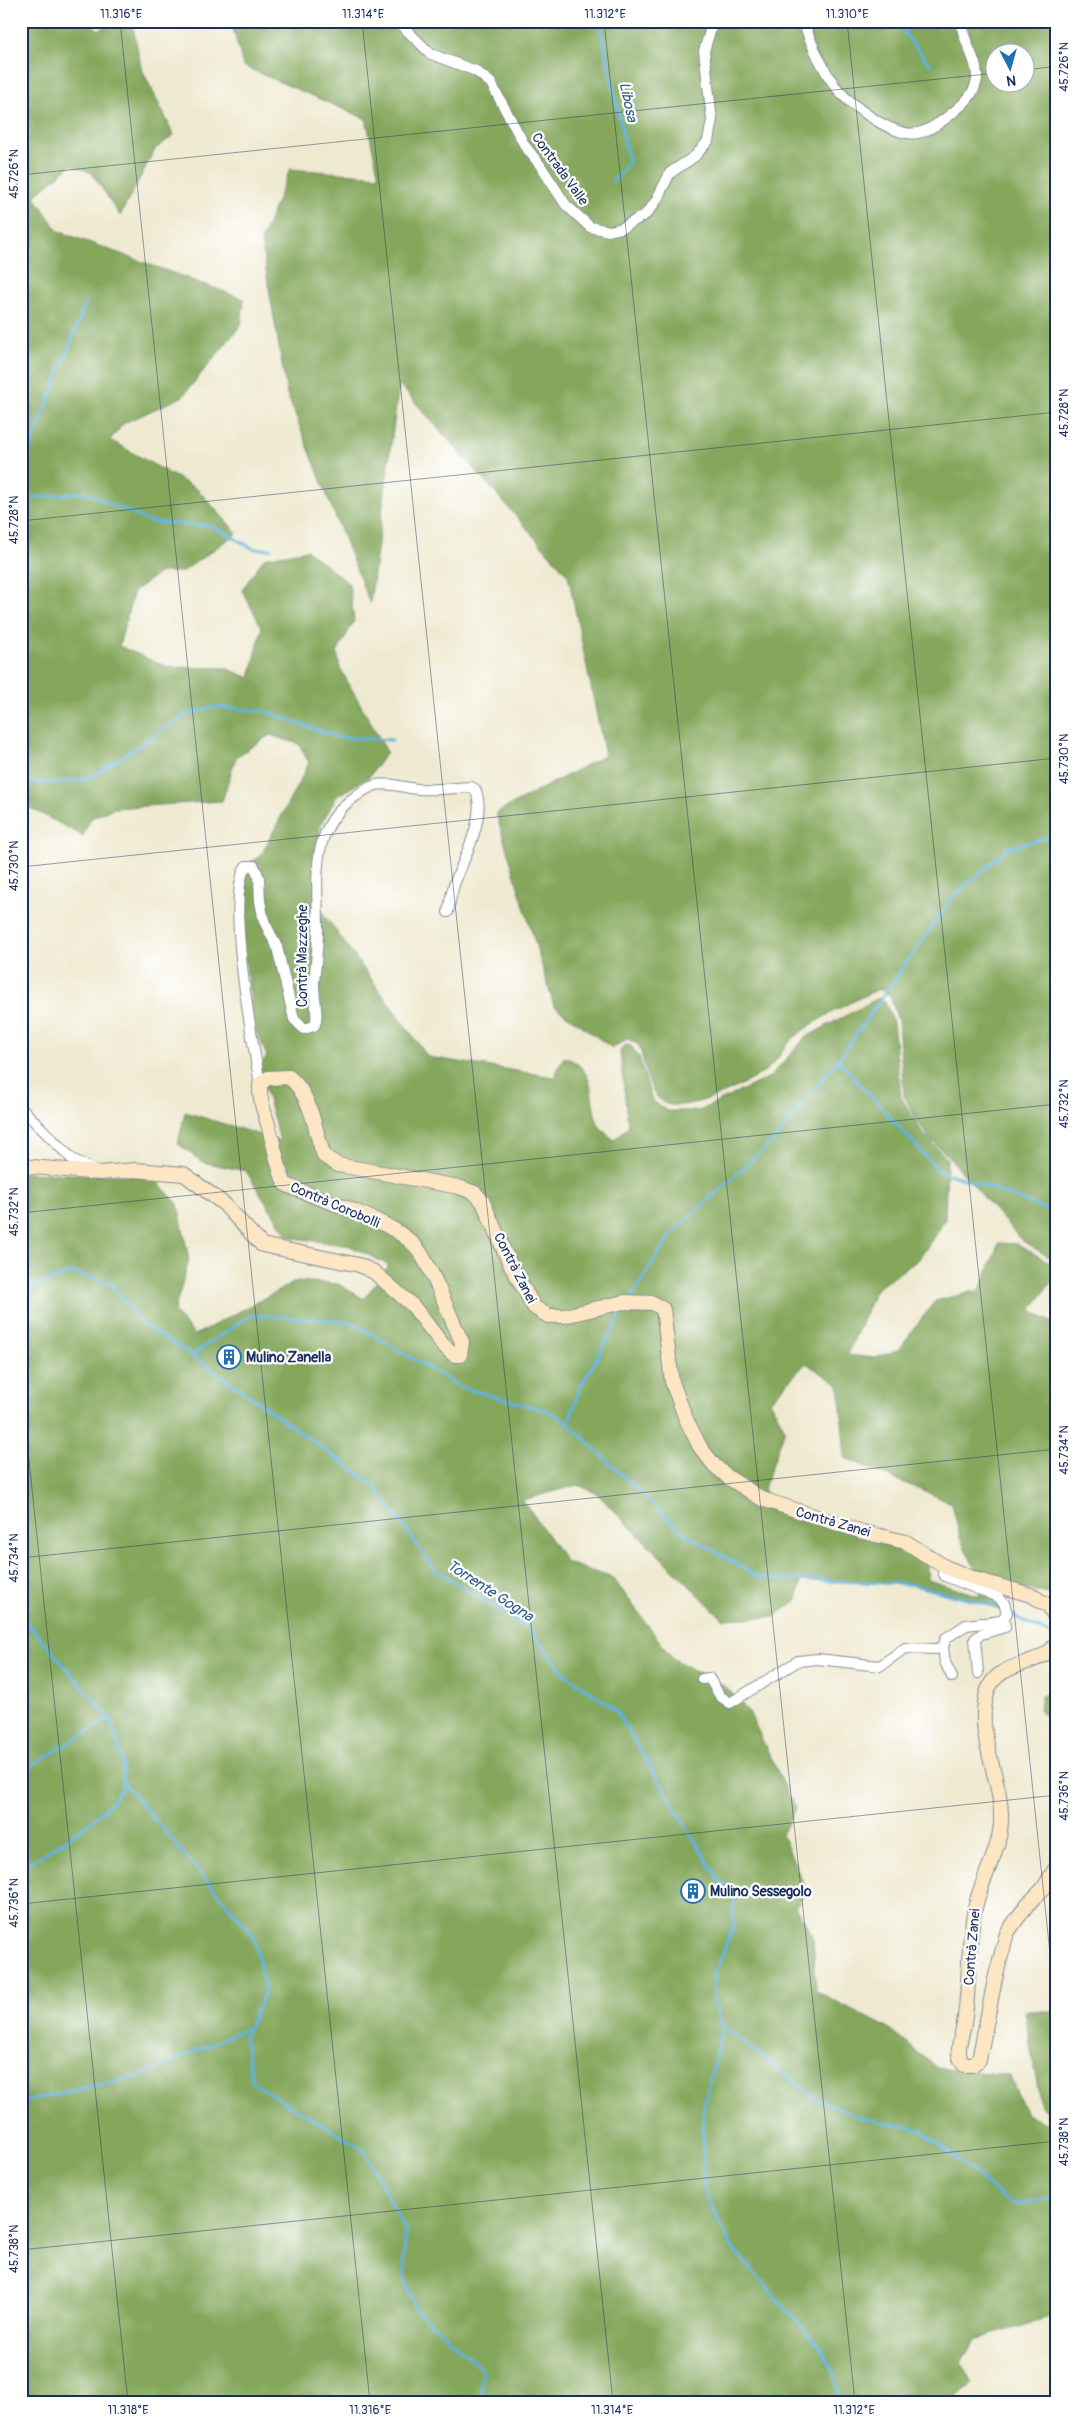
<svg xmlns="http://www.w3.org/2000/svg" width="1078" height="2423" viewBox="0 0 1078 2423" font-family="Pangolin,sans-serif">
<rect width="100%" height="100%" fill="#fff"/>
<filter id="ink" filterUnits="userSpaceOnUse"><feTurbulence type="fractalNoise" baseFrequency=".02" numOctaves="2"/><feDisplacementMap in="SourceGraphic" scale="10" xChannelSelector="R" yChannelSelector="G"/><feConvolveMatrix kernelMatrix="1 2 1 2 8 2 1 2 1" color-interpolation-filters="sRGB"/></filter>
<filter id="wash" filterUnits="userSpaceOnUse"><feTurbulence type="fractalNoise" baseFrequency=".0096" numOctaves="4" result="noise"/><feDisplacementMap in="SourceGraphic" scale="20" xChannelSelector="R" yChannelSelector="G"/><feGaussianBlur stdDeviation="1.12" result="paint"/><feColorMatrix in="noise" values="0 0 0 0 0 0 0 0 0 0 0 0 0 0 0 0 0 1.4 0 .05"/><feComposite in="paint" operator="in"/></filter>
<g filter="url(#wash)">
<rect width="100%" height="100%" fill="#eee9cf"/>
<g fill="#84a75c" stroke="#506b5d" fill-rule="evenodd">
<path d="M21,21H87L99,30L112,21H132L141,67L174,135L155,149L120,216L92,173L71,165L34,196L58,231L244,299L241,325L182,397L124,423L110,440L197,489L237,533L182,572H161L134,591L119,646L167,667L225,668L250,678L262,628L242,590L264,558L307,550L349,584L354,621L337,653L340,668L387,752L369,777L337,796L320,826L315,902L428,1057L554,1077L564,1057C601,1070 586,1102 600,1127C603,1131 610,1136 614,1140L628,1127L620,1051L625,1045L631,1046L639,1057L652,1100L667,1111H699L770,1077L806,1037L878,998L885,1002L893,1022L901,1097L922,1132L947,1159L945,1220L919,1259L876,1289L847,1355L875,1358L898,1350L935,1301L980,1290L999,1243L1018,1244L1057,1267V1274L1031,1310L1057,1326V1590L1052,1595L980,1578L960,1538L952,1503L845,1458L839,1385L806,1363L770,1401L785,1429L764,1488L774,1511L879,1540L927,1561L928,1580L980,1596V1583L1005,1609L999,1610L981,1603L910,1584L801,1581L797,1600L774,1617L723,1619L596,1493L578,1485L523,1500L567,1563L613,1578L672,1658L726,1687L749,1712L795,1808L782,1835L807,1891L795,1907L813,1935L816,1991L888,2028L937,2068L1009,2075L1027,2114L1047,2124L1046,2112L1041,2106L1024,2011H1057V2315L994,2333L976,2341L961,2361L973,2384L946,2402H21V1175L25,1173L152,1176L178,1204L189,1260L174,1312L195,1335L297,1281L338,1284L364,1299L389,1265L350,1246L288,1237L246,1171L202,1162L178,1144L185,1112L280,1141L259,1068L267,1056L254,1027L243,943V866L260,857L309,763L299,744L270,735L236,757L222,801L114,808L91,818L83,836L21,803Z"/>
<path d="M231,21H1057V1262L1021,1240L948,1156L931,1140L918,1122L904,1096L898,1021L890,995L879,989C853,1001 819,1017 796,1036C784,1045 778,1061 766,1070C749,1084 680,1117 661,1101C647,1089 644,1061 639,1045L627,1039L612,1048L554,1006L496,813L605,755L568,575L399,384L370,604L287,394L261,241L290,169L379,176L366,119L243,66ZM996,52H1026V82H996Z"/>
<path d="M1057,1691V1724H1052L1039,1709L1041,1696Z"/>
</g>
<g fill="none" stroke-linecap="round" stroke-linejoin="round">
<g stroke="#60b2db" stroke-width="3">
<path d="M599,21L629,163L612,182"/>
<path d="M903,21L905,34L930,65"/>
<path d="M21,473L86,302"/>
<path d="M21,499L85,492L150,522L212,526L254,549H271"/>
<path d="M21,781L49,784L89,778L187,714L215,707L265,711L337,737L392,740"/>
<path d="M838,1060L939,1171L977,1183L1057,1214"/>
<path d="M21,1291L72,1272L112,1284L142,1324L188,1352L374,1485L434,1569L529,1629L565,1674L615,1709L717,1877L735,1899L733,1911L734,1925L715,1973L714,1983V2004L723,2027"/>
<path d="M630,1299L670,1235L775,1139L838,1060L953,897L1008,848L1057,835"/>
<path d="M192,1355L246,1318L256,1315L351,1322L460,1387L551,1412L568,1423L681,1531L760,1578L910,1584L1002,1608"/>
<path d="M568,1423L580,1388L626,1306"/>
<path d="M21,1612L24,1619L110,1718L122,1761L124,1784L254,1936L265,1992L244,2037L253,2083L363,2149L405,2229L404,2276L414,2308L483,2369L481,2402"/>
<path d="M1010,1614L1049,1634"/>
<path d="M21,1770L29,1767L110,1718"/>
<path d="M21,1868C53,1848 106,1818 124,1784"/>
<path d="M723,2027L703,2110L704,2191L733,2249L821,2348L836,2378L841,2402"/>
<path d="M723,2027L813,2096L858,2117L922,2130L1012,2205L1057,2198"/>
<path d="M21,2102L136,2077L248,2028"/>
</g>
</g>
</g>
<g filter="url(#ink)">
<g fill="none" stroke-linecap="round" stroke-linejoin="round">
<g stroke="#848c96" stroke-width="12">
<g id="street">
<path d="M397,21L431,54L476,71L491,83L525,146L540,165L566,205L590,227L609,231L622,228L646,214L656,201L670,173L695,156L708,141L712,120L704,51L713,21"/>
<path d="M803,21C811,44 821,66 835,86C848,104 894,138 918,133C929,131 941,122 950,115C962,105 975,95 977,79C978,59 962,41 961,21"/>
<path d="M260,1084C253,1043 225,898 246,866H254L259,877L260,901L264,921L277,947L294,1019L304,1029L314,1026C320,1018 313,994 314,982C316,964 318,946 318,928C318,879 308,829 356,796C362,792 368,787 376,785C389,782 404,788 418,789C435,790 453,788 471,787L475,789C488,816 463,859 454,885C451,894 450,903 448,912"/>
<path d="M21,1108L72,1159L94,1170"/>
<path d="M945,1567L943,1572L945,1576L998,1597L1004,1603L1007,1613L1001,1621L966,1625L946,1638L943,1647L945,1662L952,1677"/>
<path d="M978,1673L975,1639L981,1634L1005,1627L1004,1618"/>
<path d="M702,1679L709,1678L720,1696L730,1703L798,1661L818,1659L880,1666L905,1648L936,1649L943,1647"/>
</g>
</g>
<g stroke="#848c96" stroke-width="16">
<g id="secondary">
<path d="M21,1166L100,1173L135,1170L184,1174L224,1204L262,1245L359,1265L374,1272L413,1306L443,1345L454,1355H460L462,1342C448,1313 437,1279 420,1252C399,1220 320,1201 285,1184C278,1168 276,1153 271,1136C267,1116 259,1105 260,1084L268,1078L289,1077C312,1096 314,1129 324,1156L338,1165L459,1187L475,1193L483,1202L509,1262L534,1307L548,1316H564L624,1302L653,1303L663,1309L672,1382L686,1419L700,1447L714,1465L729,1478L762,1499L863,1532L906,1542L945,1567L978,1580L1031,1595L1049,1606L1057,1620"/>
<path d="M1057,1642C1043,1668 999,1659 988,1690C973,1735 1003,1777 1001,1821C1000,1852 981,1879 975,1908C966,1948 971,1989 963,2029C960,2041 955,2054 964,2065H972L979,2060L995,1979L1007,1933L1027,1905L1043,1889L1057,1866"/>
</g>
</g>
<use href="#street" stroke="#fff" stroke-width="10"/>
<use href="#secondary" stroke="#fce6c4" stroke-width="14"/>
</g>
</g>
<path fill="none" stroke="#1b2f5e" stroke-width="1" stroke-opacity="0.45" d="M120,21L370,2402M362,21L613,2402M604,21L855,2402M847,21L1057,2020M1026,70L1057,66M21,175L996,73M21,521L1057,412M21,867L1057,758M21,1213L1057,1104M21,1384L128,2402M21,1558L1057,1449M21,1904L1057,1795M21,2250L1057,2141"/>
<defs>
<g id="building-ring" transform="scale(1.25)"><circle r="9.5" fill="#fff" stroke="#1f6fb2" stroke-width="1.5"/><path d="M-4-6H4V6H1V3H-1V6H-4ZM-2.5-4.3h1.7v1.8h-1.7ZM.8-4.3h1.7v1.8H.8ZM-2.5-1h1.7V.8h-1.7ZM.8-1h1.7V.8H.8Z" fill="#1f6fb2"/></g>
</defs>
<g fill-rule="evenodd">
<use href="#building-ring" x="229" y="1357"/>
<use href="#building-ring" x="693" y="1891"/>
</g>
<g text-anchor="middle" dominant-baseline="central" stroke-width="4.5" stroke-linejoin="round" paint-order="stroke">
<g font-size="14" fill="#1b2f5e" stroke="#fff">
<text transform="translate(560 169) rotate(54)">Contrada Valle</text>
<text transform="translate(302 956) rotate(-90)">Contrà Mazzeghe</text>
<text transform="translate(335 1205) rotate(23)">Contrà Corobolli</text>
<text transform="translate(515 1268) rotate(63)">Contrà Zanei</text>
<text transform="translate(833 1522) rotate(16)">Contrà Zanei</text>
<text transform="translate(972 1947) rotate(-85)">Contrà Zanei</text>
</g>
<g font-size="14" font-weight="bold" fill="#1b2f5e" stroke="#fff" text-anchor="start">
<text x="246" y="1357">Mulino Zanella</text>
<text x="710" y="1891">Mulino Sessegolo</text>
</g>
<g font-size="15" font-style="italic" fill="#335d8a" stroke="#fff">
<text transform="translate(628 102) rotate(78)">Libosa</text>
<text transform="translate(490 1591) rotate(33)">Torrente Gogna</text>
</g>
</g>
<rect width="1078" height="2423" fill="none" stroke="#fff" stroke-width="55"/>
<g transform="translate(1010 68) rotate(174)"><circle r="24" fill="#ffffff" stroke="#a4acbf"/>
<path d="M0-4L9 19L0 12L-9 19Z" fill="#1f6fb2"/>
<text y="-8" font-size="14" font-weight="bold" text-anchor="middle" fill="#1b2f5e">N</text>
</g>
<rect x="28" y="28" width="1022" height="2368" fill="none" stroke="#1b2f5e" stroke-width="2"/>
<g font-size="12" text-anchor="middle" fill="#1b2f5e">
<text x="121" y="18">11.316°E</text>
<text x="363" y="18">11.314°E</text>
<text x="605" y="18">11.312°E</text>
<text x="847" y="18">11.310°E</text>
<text transform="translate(1064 67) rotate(-90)" y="4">45.726°N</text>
<text transform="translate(14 174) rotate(-90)" y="4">45.726°N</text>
<text transform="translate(1064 413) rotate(-90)" y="4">45.728°N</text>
<text transform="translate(14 520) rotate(-90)" y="4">45.728°N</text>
<text transform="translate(1064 759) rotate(-90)" y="4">45.730°N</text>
<text transform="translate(14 866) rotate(-90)" y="4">45.730°N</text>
<text transform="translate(1064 1104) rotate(-90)" y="4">45.732°N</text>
<text transform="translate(14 1212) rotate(-90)" y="4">45.732°N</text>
<text transform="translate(1064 1450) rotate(-90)" y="4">45.734°N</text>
<text transform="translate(14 1558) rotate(-90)" y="4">45.734°N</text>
<text transform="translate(1064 1796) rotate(-90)" y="4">45.736°N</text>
<text transform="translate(14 1903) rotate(-90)" y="4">45.736°N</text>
<text transform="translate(1064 2142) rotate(-90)" y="4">45.738°N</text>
<text transform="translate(14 2249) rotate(-90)" y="4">45.738°N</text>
<text x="128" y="2414">11.318°E</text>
<text x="370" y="2414">11.316°E</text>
<text x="612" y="2414">11.314°E</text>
<text x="854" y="2414">11.312°E</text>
</g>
</svg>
